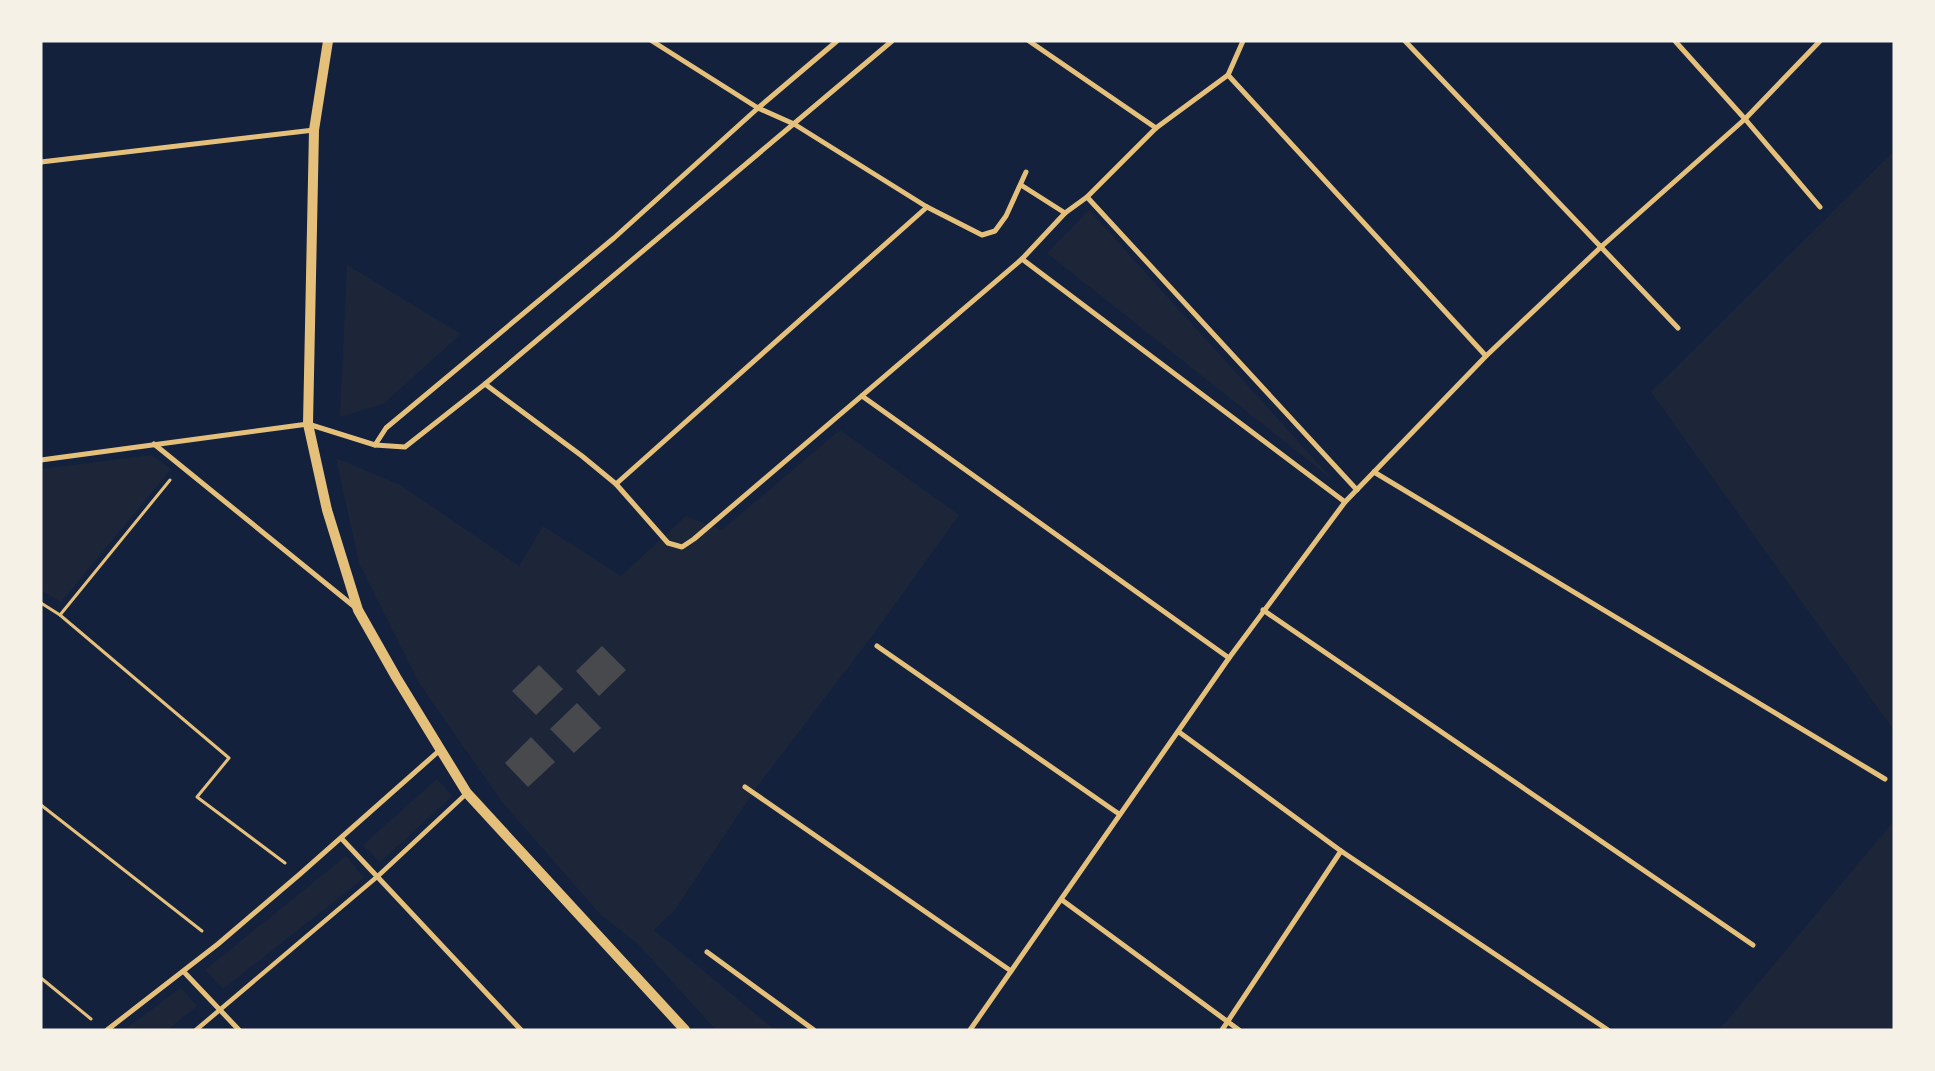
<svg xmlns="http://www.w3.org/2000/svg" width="1935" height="1071" viewBox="0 0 1935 1071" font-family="Barlow,sans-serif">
<rect width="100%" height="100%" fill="#14213d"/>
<g fill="#1d2539">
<path d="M1894,151V730L1651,392Z"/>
<path d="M1089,210L1333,480L1047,253Z"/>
<path d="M347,265L461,334L383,404L340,417Z"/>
<path d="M840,430L959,515L875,632L756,788L674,911L654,930L775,1030H716L638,944L601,915L502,802L419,683L359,563L336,458L400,485L519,566L543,526L621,576L686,516L722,530Z"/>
<path d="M151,455L171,469L61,602L41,590V469Z"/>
<path d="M437,779L452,796L380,862L363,845Z"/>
<path d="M1894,821V1030H1719Z"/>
<path d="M346,856L364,878L223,989L205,970Z"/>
<path d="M181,988L197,1006L167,1030H124Z"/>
</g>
<g fill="#48494c">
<path d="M602,646L626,670L599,696L576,671Z"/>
<path d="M539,665L563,689L536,715L512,691Z"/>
<path d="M577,703L601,728L574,753L550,729Z"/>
<path d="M531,737L555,762L528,787L505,763Z"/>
</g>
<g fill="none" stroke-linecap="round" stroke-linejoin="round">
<g stroke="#e5c07b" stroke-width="3">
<path d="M41,603L60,615L229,758L197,797L285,863"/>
<path d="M60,615L170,480"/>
<path d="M41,805L202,931"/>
<path d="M41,978L91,1019"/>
</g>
<path stroke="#e5c07b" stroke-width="4.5" d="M196,1030L378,876L466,794"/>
<g stroke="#e5c07b" stroke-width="5">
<path d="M652,41L758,108L794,124L927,207L982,235L995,231L1006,216L1026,172"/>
<path d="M1029,41L1156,128"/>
<path d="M1405,41L1678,328"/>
<path d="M1675,41L1745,119L1820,207"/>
<path d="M1228,75L1486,356"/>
<path d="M41,162L314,130"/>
<path d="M1021,185L1065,213"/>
<path d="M1087,197L1357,490"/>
<path d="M1022,259L1345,502"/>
<path d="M485,384L582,456L616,484L668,543L682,547L694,539L1022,259L1065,213L1087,197L1156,128L1228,75L1243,41"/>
<path d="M862,396L1229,658"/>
<path d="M154,444L356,608"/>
<path d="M375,445L386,428L614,238L758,108L837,41"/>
<path d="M41,460L308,424L375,445L405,447L485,384L892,41"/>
<path d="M1374,472L1885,779"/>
<path d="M616,484L927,207"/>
<path d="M1263,610L1753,945"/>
<path d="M877,646L1119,814"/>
<path d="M1179,732L1341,851L1608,1030"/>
<path d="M745,787L1011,971"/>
<path d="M341,838L521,1030"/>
<path d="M1062,900L1239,1030"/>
<path d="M707,952L814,1030"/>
<path d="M184,972L239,1030"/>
<path d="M107,1030L218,944L300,874L440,750"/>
<path d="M970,1030L1229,658L1345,502L1486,356L1602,246L1745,119L1820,41"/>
<path d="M1222,1030L1341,851"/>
</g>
<path stroke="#e5c07b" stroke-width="10" d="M328,41L314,130L308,424L327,510L358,610L396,677L467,793L685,1030"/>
</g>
<rect width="1935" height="1071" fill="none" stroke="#f6f1e7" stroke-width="85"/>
</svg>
